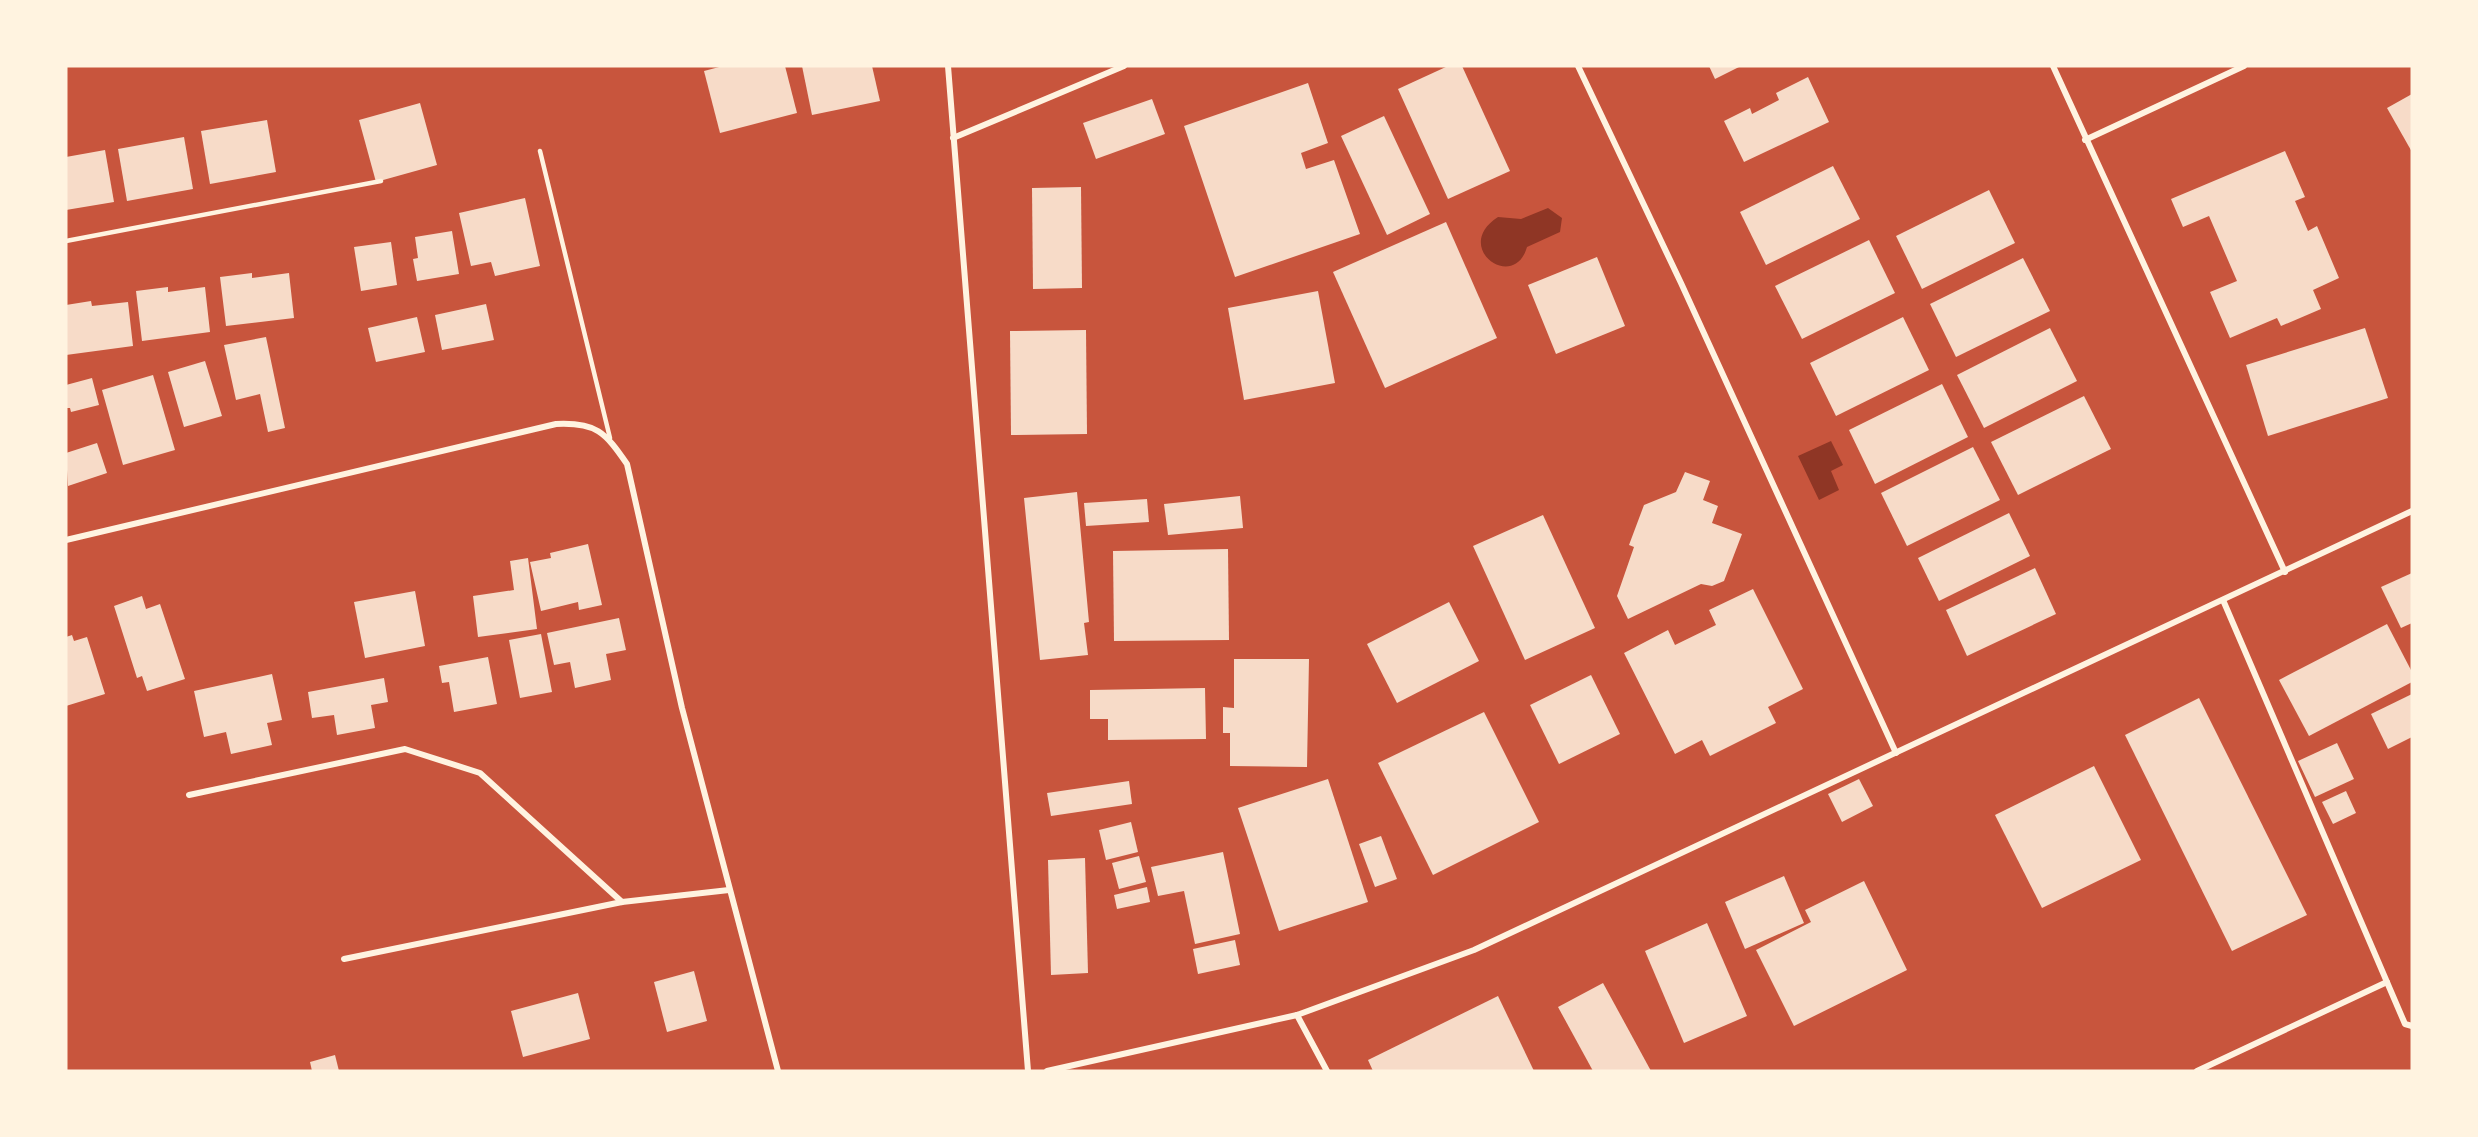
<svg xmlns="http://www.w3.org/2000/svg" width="2478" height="1137" viewBox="0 0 2478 1137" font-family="'Titillium Web',sans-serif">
<rect width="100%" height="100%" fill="#c8553d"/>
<g fill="#8f3625">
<path d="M1548,208L1562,218L1560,232L1527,247C1514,293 1451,247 1498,217L1521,219Z"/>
<path d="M1831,441L1843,465L1831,471L1839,490L1819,500L1798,456Z"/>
</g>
<g fill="#f7dbc8">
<path d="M723,66H785L797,113L720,133L704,71Z"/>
<path d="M802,66H872L880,101L812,115Z"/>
<path d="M1448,66H1462L1510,171L1448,199L1398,89Z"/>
<path d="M1709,66H1741L1715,79Z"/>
<path d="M1808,77L1829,122L1744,162L1724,121L1750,108L1752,114L1779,100L1776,93Z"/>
<path d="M1308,83L1328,143L1301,153L1306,169L1334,160L1360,234L1235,277L1184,126Z"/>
<path d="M2412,94V152L2387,108Z"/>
<path d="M1152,99L1165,134L1096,159L1083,123Z"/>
<path d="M420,103L437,165L376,182L359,120Z"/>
<path d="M1384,116L1430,214L1387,235L1341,136Z"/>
<path d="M267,120L276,172L210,184L201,131Z"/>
<path d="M184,137L193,189L127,201L118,149Z"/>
<path d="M105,150L114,202L66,210V157Z"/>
<path d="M2285,151L2305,197L2295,201L2308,231L2317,226L2339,278L2313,290L2321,309L2281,326L2277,318L2230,338L2210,292L2237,281L2209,216L2183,227L2171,199Z"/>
<path d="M1833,166L1860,219L1766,265L1740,212Z"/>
<path d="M1081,187L1082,288L1033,289L1032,188Z"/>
<path d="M1989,190L2015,243L1922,289L1896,236Z"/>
<path d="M525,198L540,266L495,276L491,262L471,266L459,213Z"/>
<path d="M1446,222L1497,338L1385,388L1333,272Z"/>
<path d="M452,231L459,274L417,281L413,259L418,258L415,237Z"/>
<path d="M1869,240L1895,293L1802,339L1775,286Z"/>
<path d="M391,242L397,285L361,291L354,247Z"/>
<path d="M1597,257L1625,326L1556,354L1528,285Z"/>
<path d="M2023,258L2050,311L1956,357L1930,304Z"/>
<path d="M252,273V278L289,273L294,318L226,326L220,277Z"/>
<path d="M168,287V292L205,287L210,332L142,341L136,291Z"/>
<path d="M1318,291L1335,383L1244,400L1228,308Z"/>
<path d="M91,301L92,306L128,302L133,346L66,355V305Z"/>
<path d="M486,304L494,340L442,350L435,315Z"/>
<path d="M417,317L425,352L376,362L368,328Z"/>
<path d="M1903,317L1929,370L1836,416L1810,363Z"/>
<path d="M2050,328L2077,381L1984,428L1957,375Z"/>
<path d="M2365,328L2388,398L2268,436L2246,365Z"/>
<path d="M1086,330L1087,434L1011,435L1010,331Z"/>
<path d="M266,337L285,428L268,432L260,394L236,400L224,345Z"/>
<path d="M205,361L222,416L184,427L168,372Z"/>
<path d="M153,375L175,450L123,465L102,390Z"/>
<path d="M92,378L99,405L71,412L70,408H66V385Z"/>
<path d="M1942,384L1968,437L1875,484L1849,430Z"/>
<path d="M2084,396L2111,449L2018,495L1991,442Z"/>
<path d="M97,443L107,473L68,486L66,453Z"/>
<path d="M1973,447L2000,500L1907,546L1881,493Z"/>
<path d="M1685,472L1710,481L1703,500L1718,506L1712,523L1742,534L1724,581L1712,586L1701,584L1628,619L1617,596L1634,547L1629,545L1644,505L1676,492Z"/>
<path d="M1077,492L1089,622L1084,623L1088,655L1040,660L1024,498Z"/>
<path d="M1240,496L1243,528L1168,535L1164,504Z"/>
<path d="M1147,499L1149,522L1086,526L1084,503Z"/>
<path d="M2009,513L2030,556L1939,601L1918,558Z"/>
<path d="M1543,515L1595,628L1525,660L1473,546Z"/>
<path d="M588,544L602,605L579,610L578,602L541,611L530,562L551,558L550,553Z"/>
<path d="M1228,549L1229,640L1114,641L1113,551Z"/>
<path d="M528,558L537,629L478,637L473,596L514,590L510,561Z"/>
<path d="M2035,568L2056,614L1967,656L1946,610Z"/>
<path d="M2412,573V623L2401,628L2381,587Z"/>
<path d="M1753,589L1803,689L1768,707L1776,723L1710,756L1702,740L1675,754L1624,653L1668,630L1675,645L1716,625L1709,610Z"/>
<path d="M415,591L425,646L365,658L354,602Z"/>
<path d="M142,596L146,609L160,604L185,679L147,691L142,676L137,678L114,606Z"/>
<path d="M1449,602L1479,661L1397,703L1367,644Z"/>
<path d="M619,618L626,650L606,654L611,680L575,688L570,662L554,665L547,633Z"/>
<path d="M2387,624L2412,672V682L2309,736L2279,680Z"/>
<path d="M541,634L552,692L520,698L509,640Z"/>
<path d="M72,635L74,641L87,637L105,694L66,706V637Z"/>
<path d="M488,657L497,704L454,712L449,682L442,683L439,666Z"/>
<path d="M1234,659H1309L1307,767L1230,766V733H1223V707L1234,708Z"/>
<path d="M272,674L282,720L267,723L272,745L231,754L226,732L204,737L194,691Z"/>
<path d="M1591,675L1620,734L1559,764L1530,705Z"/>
<path d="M384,678L388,702L371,705L375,728L337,735L334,715L312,718L308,692Z"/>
<path d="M1205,688L1206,739L1108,740V719H1090V690Z"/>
<path d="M2412,694V737L2388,749L2371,714Z"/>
<path d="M2199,698L2307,915L2232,951L2125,735Z"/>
<path d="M1484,712L1539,822L1433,875L1378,763Z"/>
<path d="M2337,743L2354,779L2315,797L2298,761Z"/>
<path d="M2094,766L2141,860L2042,908L1995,815Z"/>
<path d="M1328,779L1368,902L1279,931L1238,808Z"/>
<path d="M1859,779L1873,806L1842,822L1828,794Z"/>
<path d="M1129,781L1132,804L1051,816L1047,793Z"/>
<path d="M2346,791L2356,813L2333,824L2322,802Z"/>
<path d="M1131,822L1138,852L1106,860L1099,830Z"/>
<path d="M1381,836L1397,879L1375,887L1359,844Z"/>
<path d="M1223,852L1240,934L1195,944L1184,891L1158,896L1151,867Z"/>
<path d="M1139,856L1146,882L1119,889L1112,863Z"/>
<path d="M1085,858L1088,973L1051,975L1048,860Z"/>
<path d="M1784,876L1804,923L1745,949L1725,902Z"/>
<path d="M1864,881L1907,970L1794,1026L1756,950L1811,922L1805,910Z"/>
<path d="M1147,887L1150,902L1117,909L1114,895Z"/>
<path d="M1707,923L1747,1016L1684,1043L1645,951Z"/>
<path d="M1235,940L1240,965L1198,974L1193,949Z"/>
<path d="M694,971L707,1021L667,1032L654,982Z"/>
<path d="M1603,983L1651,1071H1593L1558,1007Z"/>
<path d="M578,993L590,1039L523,1057L511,1011Z"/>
<path d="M1498,996L1534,1071H1373L1368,1060Z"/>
<path d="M335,1055L339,1071H312L310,1062Z"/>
</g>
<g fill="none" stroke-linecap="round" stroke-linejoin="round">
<g stroke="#fff3e0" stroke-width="4.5">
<path d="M540,151L610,438"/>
<path d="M66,241L381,181"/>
</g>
<g stroke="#fff3e0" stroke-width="6">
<path d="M948,66L1028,1071"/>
<path d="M1578,66L1681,283L1896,753"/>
<path d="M2053,66L2285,572"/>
<path d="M953,138L1124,66"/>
<path d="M2085,140L2244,66"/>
<path d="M66,540L556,424C596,422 605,432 627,464L682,708L778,1071"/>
<path d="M2223,600L2405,1024L2412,1026"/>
<path d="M189,795L405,749L480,773L622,902"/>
<path d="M344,959L622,902L729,890"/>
<path d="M1297,1015L1327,1071"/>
<path d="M1047,1071L1297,1015L1474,950L2412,511"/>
<path d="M2197,1071L2387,982"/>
</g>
</g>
<rect width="2478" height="1137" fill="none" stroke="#fff3e0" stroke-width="135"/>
</svg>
